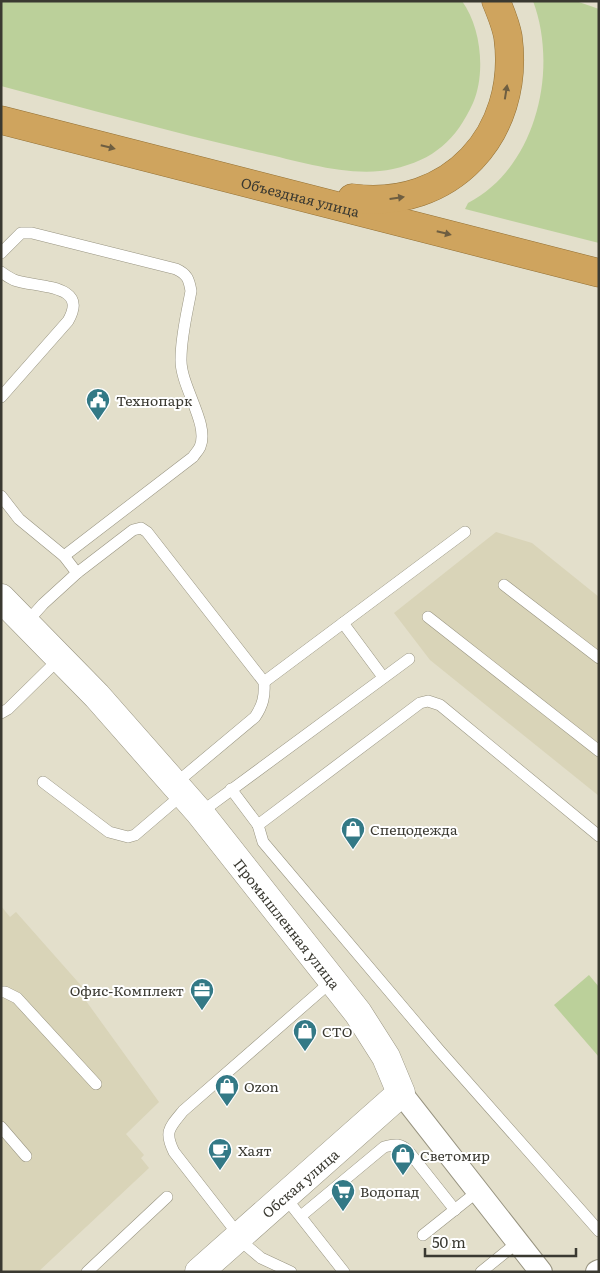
<svg xmlns="http://www.w3.org/2000/svg" width="600" height="1273" viewBox="0 0 600 1273" font-family="Literata,serif">
<rect width="100%" height="100%" fill="#e3dfcb"/>
<g fill="#d9d4b8">
<path d="M496,532L532,543L599,597V796L430,660L394,613Z"/>
<path d="M1,906L10,917L16,912L85,990L81,994L159,1102L126,1134L144,1155L141,1158L149,1168L38,1272H1Z"/>
</g>
<g fill="#bbd09a">
<path d="M1,1H462C481,27 486,73 473,103C456,140 434,160 393,169C352,178 301,162 262,153C174,133 88,109 1,86Z"/>
<path d="M533,1H576L599,9V243L465,209L468,203C536,168 559,70 533,1Z"/>
<path d="M589,975L599,987V1057L554,1005Z"/>
</g>
<g fill="none" stroke-linecap="round" stroke-linejoin="round">
<g stroke="#989481" stroke-width="12">
<g id="service">
<path d="M1,253L21,233H32L176,269C187,274 189,279 191,291C187,313 181,336 181,359C180,386 210,424 200,447C198,451 195,454 193,457L64,556"/>
<path d="M1,272C5,275 10,278 14,280C36,288 90,283 68,321L1,397"/>
<path d="M1,496L19,519L64,556L77,573"/>
<path d="M504,585L599,658"/>
<path d="M428,617L599,751"/>
<path d="M26,623L43,604L77,573L133,530L141,528L147,532L264,682C265,696 263,705 255,717L176,783"/>
<path d="M343,623L383,677"/>
<path d="M264,682L465,532"/>
<path d="M1,713L8,709L60,658"/>
<path d="M43,782L109,832L128,837L135,835L183,794"/>
<path d="M231,789L258,825"/>
<path d="M200,813L409,659"/>
<path d="M599,836L440,705L428,701L420,703L258,825L263,842L439,1050L599,1231"/>
<path d="M1,992H5L17,998L96,1084"/>
<path d="M1,1127L26,1156"/>
<path d="M285,1197L344,1272"/>
<path d="M301,1216L384,1147C395,1144 401,1143 409,1152L455,1210"/>
<path d="M423,1235L477,1192"/>
<path d="M87,1272L167,1197"/>
<path d="M291,1272L261,1258L248,1247L174,1152C164,1132 169,1128 183,1111L333,980"/>
<path d="M481,1272L518,1242"/>
</g>
</g>
<g stroke="#989481" stroke-width="24">
<g id="minor">
<path d="M401,1093L541,1272"/>
<path d="M597,1272L599,1271"/>
</g>
</g>
<g stroke="#989481" stroke-width="29">
<g id="secondary">
<path id="s1" d="M1,598L97,696L200,813L358,1013L386,1057L401,1093L199,1272"/>
</g>
</g>
<g stroke="#937034" stroke-width="29">
<g id="trunk">
<path id="s2" d="M1,120L599,273"/>
<path d="M352,198C450,211 521,134 508,37C506,25 501,13 496,1"/>
</g>
</g>
<use href="#service" stroke="#fff" stroke-width="11"/>
<use href="#minor" stroke="#fff" stroke-width="22"/>
<use href="#secondary" stroke="#fff" stroke-width="28"/>
<use href="#trunk" stroke="#cfa45e" stroke-width="28"/>
</g>
<defs><path id="oneway-solid" d="M-6-.8H1V-3.2L6.5 0L1 3.2V.8H-6Z" transform="scale(1.25)"/></defs>
<g fill="#6e5e41">
<use href="#oneway-solid" transform="translate(506 92) rotate(-81)"/>
<use href="#oneway-solid" transform="translate(108 147) rotate(14)"/>
<use href="#oneway-solid" transform="translate(397 198) rotate(-8)"/>
<use href="#oneway-solid" transform="translate(444 233) rotate(14)"/>
</g>
<defs>
<g id="civic-pin" transform="scale(1.25)"><path d="M0 17L-7.5 6A9.5 9.5 0 1 1 7.5 6Z" fill="#337986" stroke="#fff"/><path d="M-.6-6.5H3V-4.5H.6V-3L4-1V1h2V6H-6V1h2V-1L-.6-3ZM-1.2 2.5V6h2.4V2.5Z" fill="#fff"/></g>
<g id="shop-pin" transform="scale(1.25)"><path d="M0 17L-7.5 6A9.5 9.5 0 1 1 7.5 6Z" fill="#337986" stroke="#fff"/><path d="M-5-2.5h2.3a2.7 3.5 0 0 1 5.4 0H5L5.5 6h-11ZM-1.5-2.5h3a1.5 2.3 0 0 0-3 0Z" fill="#fff"/></g>
<g id="office-pin" transform="scale(1.25)"><path d="M0 17L-7.5 6A9.5 9.5 0 1 1 7.5 6Z" fill="#337986" stroke="#fff"/><path d="M-6-3h4V-5.5h4V-3h4V5H-6ZM-1-4.5V-3h2v-1.5ZM-6 0V1H6V0Z" fill="#fff"/></g>
<g id="cafe-pin" transform="scale(1.25)"><path d="M0 17L-7.5 6A9.5 9.5 0 1 1 7.5 6Z" fill="#337986" stroke="#fff"/><path d="M-5.5-4.5H6V0H3Q3 3.5 0 3.5H-2.5Q-5.5 3.5-5.5 0ZM3-3.2v2h1.7v-2ZM-6 4.5H4V6H-6Z" fill="#fff"/></g>
<g id="supermarket-pin" transform="scale(1.25)"><path d="M0 17L-7.5 6A9.5 9.5 0 1 1 7.5 6Z" fill="#337986" stroke="#fff"/><path d="M-6-5.5h2.5l.6 2H6L4.5 2H-2.5L-4.4-4H-6ZM-1.5 3.2a1.3 1.3 0 1 0 .1 0ZM3 3.2a1.3 1.3 0 1 0 .1 0Z" fill="#fff"/></g>
</defs>
<g fill-rule="evenodd">
<use href="#civic-pin" x="98" y="400"/>
<use href="#shop-pin" x="353" y="829"/>
<use href="#office-pin" x="202" y="990"/>
<use href="#shop-pin" x="305" y="1031"/>
<use href="#shop-pin" x="227" y="1086"/>
<use href="#cafe-pin" x="220" y="1150"/>
<use href="#shop-pin" x="403" y="1155"/>
<use href="#supermarket-pin" x="343" y="1191"/>
</g>
<g text-anchor="middle" dominant-baseline="central" stroke-width="4" stroke-linejoin="round" paint-order="stroke">
<g font-size="14" fill="#3a3931" stroke="#fff">
<text stroke="none"><textPath href="#s2" startOffset="309">Объездная улица</textPath></text>
<text stroke="none"><textPath href="#s1" startOffset="434">Промышленная улица</textPath></text>
<text transform="translate(300 1183) rotate(-41)">Обская улица</text>
</g>
<g font-size="14" fill="#3a3931" stroke="#fff" text-anchor="start">
<text x="116" y="400">Технопарк</text>
<text x="370" y="829">Спецодежда</text>
<text x="184" y="990" text-anchor="end">Офис-Комплект</text>
<text x="322" y="1031">СТО</text>
<text x="244" y="1086">Ozon</text>
<text x="238" y="1150">Хаят</text>
<text x="420" y="1155">Светомир</text>
<text x="360" y="1191">Водопад</text>
</g>
</g>
<rect width="600" height="1273" fill="none" stroke="#3a3931" stroke-width="5"/>
<path d="M425 1248v8h151v-8" fill="none" stroke="#3a3931" stroke-width="2.5"/>
<text x="432" y="1248" font-size="15" fill="#3a3931" stroke="#ffffff" stroke-width="4" paint-order="stroke">50 m</text>
</svg>
